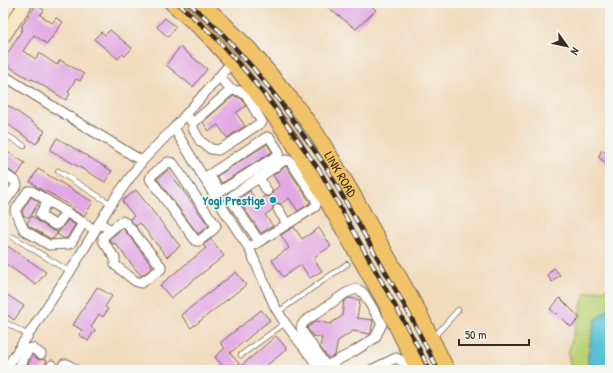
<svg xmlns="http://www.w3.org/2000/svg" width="613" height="373" viewBox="0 0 613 373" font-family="'Patrick Hand',sans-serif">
<rect width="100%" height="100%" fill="#f6f6f2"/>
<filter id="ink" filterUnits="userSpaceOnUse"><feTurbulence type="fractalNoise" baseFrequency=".025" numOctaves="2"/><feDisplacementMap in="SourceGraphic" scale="8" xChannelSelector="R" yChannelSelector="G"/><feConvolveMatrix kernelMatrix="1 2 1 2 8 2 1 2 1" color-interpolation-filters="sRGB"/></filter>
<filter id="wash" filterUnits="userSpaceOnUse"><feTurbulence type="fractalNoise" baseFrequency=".012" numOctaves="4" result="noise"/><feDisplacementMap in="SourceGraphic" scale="16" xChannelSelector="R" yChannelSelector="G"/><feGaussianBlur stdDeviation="0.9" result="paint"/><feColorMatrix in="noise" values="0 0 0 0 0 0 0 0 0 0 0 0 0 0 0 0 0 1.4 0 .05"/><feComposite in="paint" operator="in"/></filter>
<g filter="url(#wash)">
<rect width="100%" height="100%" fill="#f1dbbd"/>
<path fill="#bcd074" stroke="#7c7d49" d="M610,288V370H571L568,353L585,293Z"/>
<path fill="#59c0d6" stroke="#4a757a" d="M610,308V370H588V354L595,320Z"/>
<g id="blocks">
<g fill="#e2a8e3">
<path d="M322,3H367L376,10L356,29Z"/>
<path d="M36,5L44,10L40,15L52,23L56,18L63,22L47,44L34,35L23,51L36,59L39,53L57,65L60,60L84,74L80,81L76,79L68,92L70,94L66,100L32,79L31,80L3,63V61L23,28L21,27Z"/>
<path d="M165,18L176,27L168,37L157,27Z"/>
<path d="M110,30L132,48L125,56L122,54L118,59L94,39L101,32L105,35Z"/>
<path d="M180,47L207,69L193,87L166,65Z"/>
<path d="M234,96L238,97L242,99L246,106L236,113L245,126L227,138L218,125L209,131L203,122L227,101Z"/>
<path d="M3,102L45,131L36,144L3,121Z"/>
<path d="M57,138L112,171L105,182L50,150Z"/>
<path d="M267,144L272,152L222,183L217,176Z"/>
<path d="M3,149L25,163L17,176L6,168L3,167Z"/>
<path d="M602,150L610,156V166L598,157Z"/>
<path d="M286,166L310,202V203L298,211L289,198L281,204L278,203L275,204L273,206L272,210L265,215L273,226L261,233L238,199L250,191L257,202L265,196L267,197L270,196L272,194L273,191L280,186L273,175Z"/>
<path d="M38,169L93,202L84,216L73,210L74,208L46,191L45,192L35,186L36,185L30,182Z"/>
<path d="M168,170L209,226L198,234L157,179Z"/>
<path d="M136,190L180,246L167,257L140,223L136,226L130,219L134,216L122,201Z"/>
<path d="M31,197L39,202L29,218L23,215L22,211Z"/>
<path d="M32,216L38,221L52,230L58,232L53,239H51L29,226L27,223Z"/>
<path d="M68,220L75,225L67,238H63L57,234Z"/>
<path d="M294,227L302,239L319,228L331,246L313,258L322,271L310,278L301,265L283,277L272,260L289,248L281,235Z"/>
<path d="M123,228L153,267L141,276L115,243L113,244L109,239Z"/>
<path d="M211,239L224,256L171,298L160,285L206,248L203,245Z"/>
<path d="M3,243L46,272L36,285L3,262Z"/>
<path d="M554,268L560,275L552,282L547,275Z"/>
<path d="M236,272L246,285L191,328L181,315Z"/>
<path d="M97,287L112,296L105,307L108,309L103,317L99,314L91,327L95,330L88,341L79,335L82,330L73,325Z"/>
<path d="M3,292L24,306L14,320L3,312Z"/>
<path d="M349,298L360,300L357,318L373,320L371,332L370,334L353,331L338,341L335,355L330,358L327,357L320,347L322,338L313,336L307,328L316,321L330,324L342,316L344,301Z"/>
<path d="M560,298L580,318L571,327L557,313L556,314L550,309Z"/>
<path d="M261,310L270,320L230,353L241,366L276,336L287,349L261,370H226L215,357L225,348L220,343Z"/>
<path d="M32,355L38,359L41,360L44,359L47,361L41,370H24L31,360L30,359Z"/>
</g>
</g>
</g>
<g filter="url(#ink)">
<use href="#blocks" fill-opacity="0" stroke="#7b6856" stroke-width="1"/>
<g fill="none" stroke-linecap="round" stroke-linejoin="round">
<g stroke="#7b6856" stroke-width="6">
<g id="lane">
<path d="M3,133L24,146"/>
<path d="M58,171L111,204"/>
<path d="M13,237L70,272"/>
<path d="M278,312L347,264"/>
<path d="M3,321L28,335"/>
<path d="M434,337L458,310"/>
<path d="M241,355L285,323"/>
</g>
</g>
<g stroke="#7b6856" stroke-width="11">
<g id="street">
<path d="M3,75L63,113L142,161"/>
<path d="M186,115L193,123V128L200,141L211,149L218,150L229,144L262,122L246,95L240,91L231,90L220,77"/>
<path d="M193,123L231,90"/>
<path d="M174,128L214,195L249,248L275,307L285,323L321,370"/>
<path d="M168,162L173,163L216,226L214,229L199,241H196L150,179L152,175Z"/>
<path d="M3,173L16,182L17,185L4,203H3"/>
<path d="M209,175L220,191"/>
<path d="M259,177L267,191"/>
<path d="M204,178L267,137L270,138L279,152L278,155L214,195"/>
<path d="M48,201L40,214L41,216L55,225H57L66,212"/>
<path d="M278,209L287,224"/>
<path d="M83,223L71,243L69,244L49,245L24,230L15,211L28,191H32L95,230"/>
<path d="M99,223L111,230L122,221L126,223L161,266V269L141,283L135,281L115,265V258L103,241V237L111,230"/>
<path d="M249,248L315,207L317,201L290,161L285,160L232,196L231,200L259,241"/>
<path d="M5,370L70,272L111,204L142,161L174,128L232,62"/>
<path d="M17,370L23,361V359L29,349L32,348L41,354"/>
<path d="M49,370L52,365"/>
<path d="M60,370L64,364H67L76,370"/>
<path d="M319,370L353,352L375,338L382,324L364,294L361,291L356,289L346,293L304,322L301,327L302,331L326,366"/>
<path d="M371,370L396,358C402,360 406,364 409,370"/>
</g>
</g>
<g stroke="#7b6856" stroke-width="15">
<g id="secondary">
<path d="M3,13L9,3"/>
<path d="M3,37L26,3"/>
</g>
</g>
<g stroke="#7b6856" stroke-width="17">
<g id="primary">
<path d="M172,3L207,34L232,62L269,109L293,142L384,300L418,370"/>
<path id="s1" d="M201,3L221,21L250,50L294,103L316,133L326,149L352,193L418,311L447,370"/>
</g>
</g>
<use href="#lane" stroke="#fff" stroke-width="4.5"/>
<use href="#street" stroke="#fff" stroke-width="9"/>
<use href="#secondary" stroke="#f9e7c3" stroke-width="13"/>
<use href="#primary" stroke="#f1c369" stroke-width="15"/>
<g stroke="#3b2a1e" stroke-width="4.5">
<g id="rail">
<path d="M178,3L214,36L248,74L274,107L320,171L416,343L430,370"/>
<path d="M189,3L220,31L254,69L280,102L326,167L412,319L438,370"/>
</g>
</g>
<use href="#rail" stroke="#f6f6f2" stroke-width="3" stroke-dasharray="9" stroke-linecap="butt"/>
</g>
</g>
<circle fill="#0f9aa8" stroke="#f6f6f2" stroke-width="1.5" cx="273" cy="200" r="4"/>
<g text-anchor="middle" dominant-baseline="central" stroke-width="3" stroke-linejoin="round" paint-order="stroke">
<g font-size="13" fill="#3b2a1e" stroke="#f6f6f2">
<text stroke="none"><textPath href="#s1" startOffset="222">LINK ROAD</textPath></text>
</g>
<g font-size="13" font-weight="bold" fill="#0d838f" stroke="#f6f6f2" text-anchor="end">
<text x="265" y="200">Yogi Prestige</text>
</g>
</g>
<rect width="613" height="373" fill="none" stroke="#f6f6f2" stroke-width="16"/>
<g transform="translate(567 46) rotate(123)" stroke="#f6f6f2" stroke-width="3" paint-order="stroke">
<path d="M0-3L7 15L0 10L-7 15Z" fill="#3b2a1e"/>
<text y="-6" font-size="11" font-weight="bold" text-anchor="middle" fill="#3b2a1e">N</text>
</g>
<path d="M459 339v6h70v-6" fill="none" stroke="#3b2a1e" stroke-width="2"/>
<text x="465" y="339" font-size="12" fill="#3b2a1e" stroke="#f6f6f2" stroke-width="3" paint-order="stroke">50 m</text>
</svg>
